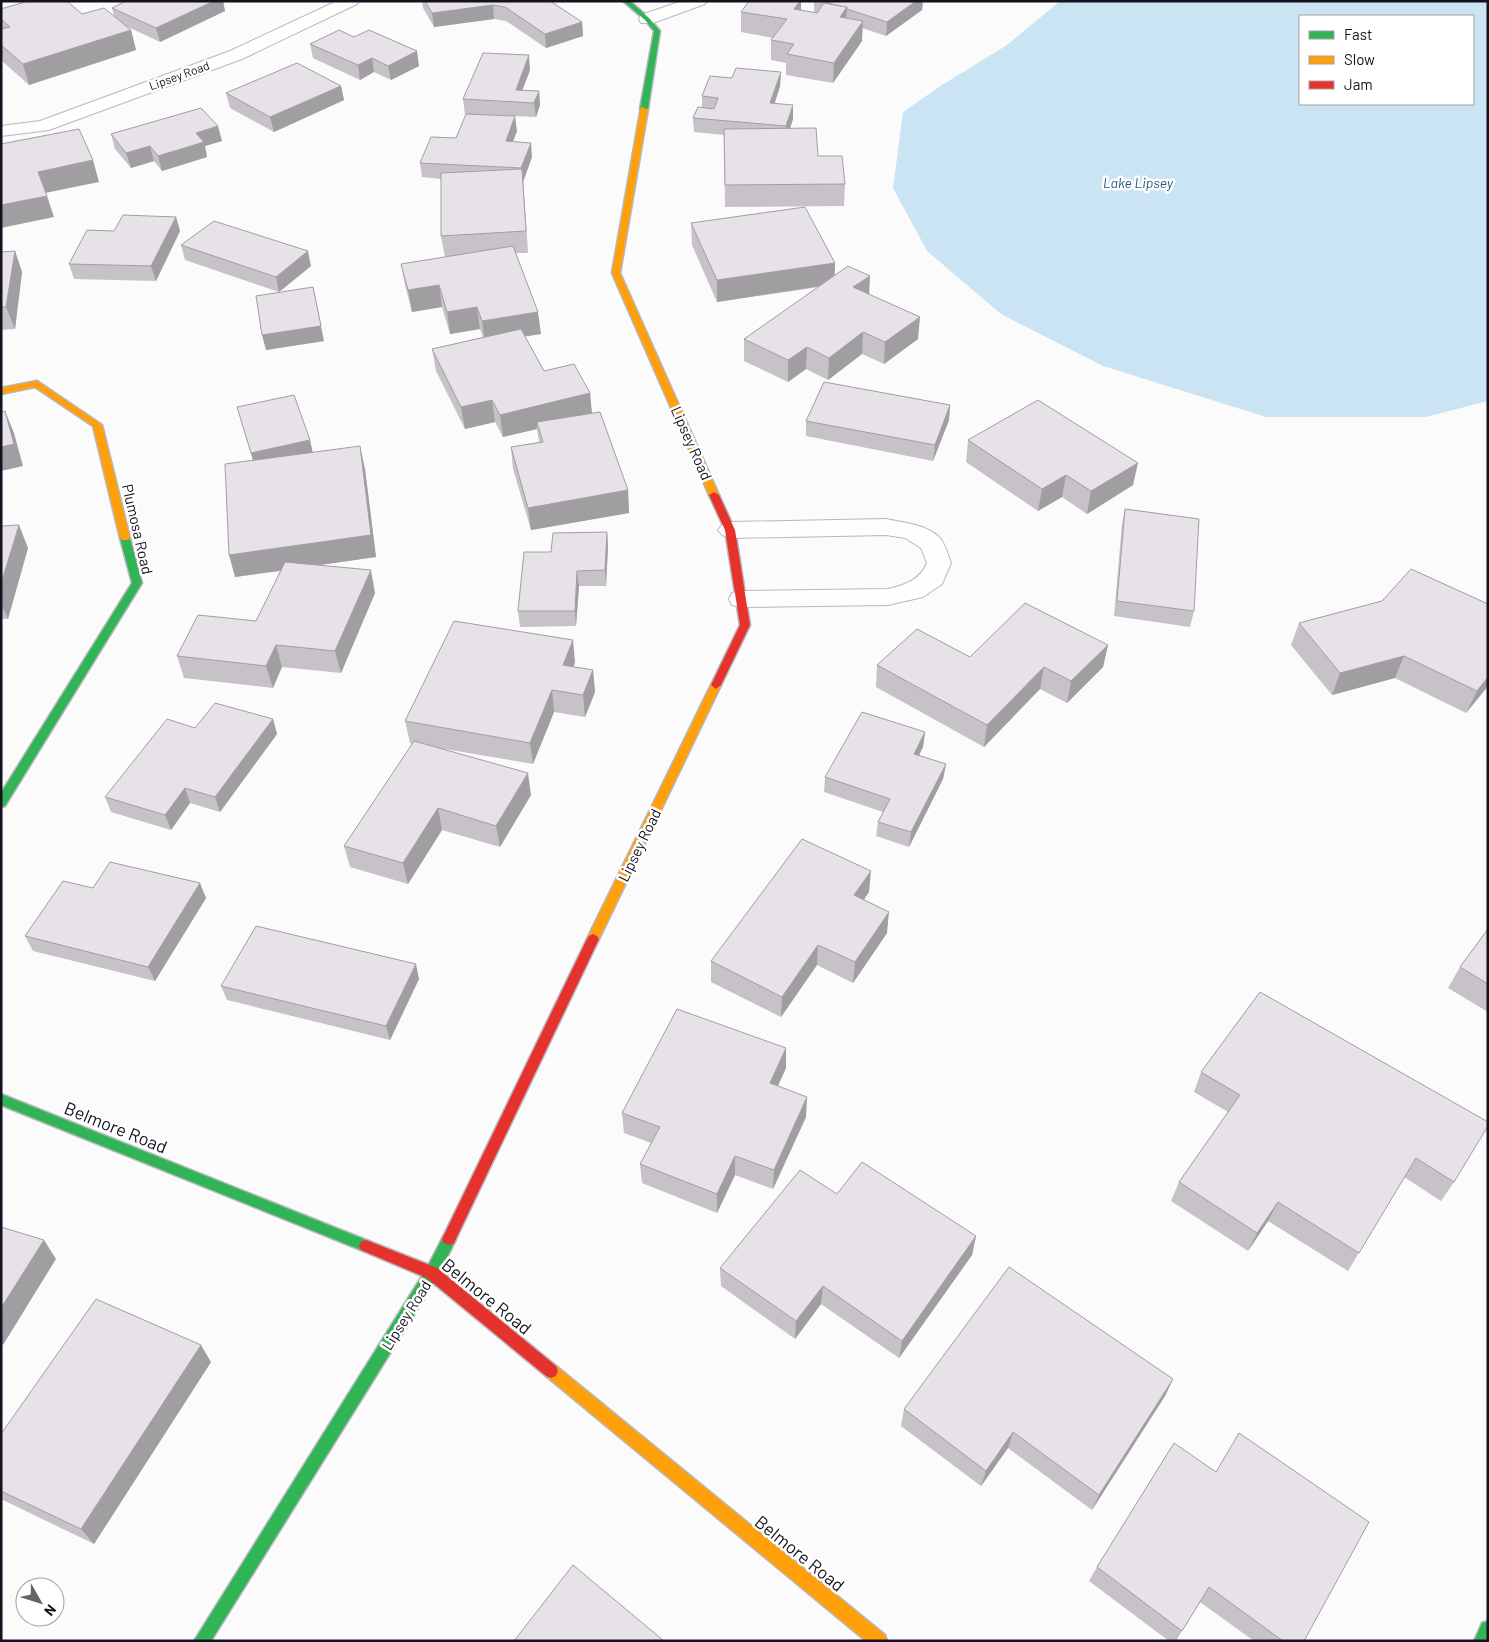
<svg xmlns="http://www.w3.org/2000/svg" width="1489" height="1642" viewBox="0 0 1489 1642" font-family="Barlow,sans-serif">
<rect width="100%" height="100%" fill="#fbfbfb"/>
<path fill="#cbe4f3" fill-rule="evenodd" d="M1060,1H1488V401L1426,417H1266L1103,366L1001,314L927,251L893,188L903,112L942,85L1007,45ZM1300,16H1473V104H1300Z"/>
<g fill="none" stroke-linecap="round" stroke-linejoin="round">
<g stroke="#b8b7be" stroke-width="2">
<path id="lane" d="M886,519C904,523 925,524 939,537C945,543 948,555 951,563L942,584L923,597L888,605L741,607L732,605L729,599L732,593L741,591L888,589C905,585 920,580 927,563L921,548L905,538L886,535L730,538L722,535L718,530L722,525L730,522Z"/>
</g>
<g stroke="#b8b7be" stroke-width="2">
<g id="street">
<path d="M337,1H359L357,4L242,59L49,130L1,136V126L40,121L230,51Z"/>
<path d="M682,1H707L705,4L653,23H641L639,19L641,15Z"/>
</g>
</g>
<g stroke="#b8b7be" stroke-width="3">
<g id="fast">
<path d="M623,1H630L649,18L660,31L648,109L644,111L640,109L654,31L645,20Z"/>
<path d="M125,535L130,538L142,583L5,806L1,807V793L132,583L120,538Z"/>
<path d="M1,1094L371,1242L373,1246L371,1250L366,1252L1,1105Z"/>
<path d="M449,1233L454,1235L456,1239L437,1278L211,1641H194L427,1268L444,1235Z"/>
<path d="M1488,1621V1641H1474L1482,1623Z"/>
</g>
</g>
<g stroke="#b8b7be" stroke-width="3">
<g id="slow">
<path d="M641,107L648,109L620,273L719,495L714,498L709,495L612,273Z"/>
<path d="M37,381L102,425L130,538L128,540H122L120,538L93,426L35,387L1,394V388Z"/>
<path d="M716,681L721,685L599,939L597,942L593,944L589,942L587,939L711,685Z"/>
<path d="M551,1364L556,1366L885,1635L887,1641H866L546,1376L544,1371L546,1366Z"/>
</g>
</g>
<g stroke="#b8b7be" stroke-width="3">
<g id="jam">
<path d="M714,492L719,495L735,530L750,625L721,685L716,689L711,685L740,625L725,530L709,495Z"/>
<path d="M593,934L597,936L599,939L454,1243L449,1245L444,1243L442,1239L444,1235L587,939L589,936Z"/>
<path d="M366,1240L437,1268L556,1366L558,1371L556,1376L551,1378L546,1376L427,1278L361,1250L359,1246L361,1242Z"/>
</g>
</g>
<use href="#lane" fill="#fefefe" fill-rule="evenodd"/>
<use href="#street" fill="#fefefe" fill-rule="evenodd"/>
<use href="#fast" fill="#30b455" fill-rule="evenodd"/>
<use href="#slow" fill="#ff9f0a" fill-rule="evenodd"/>
<use href="#jam" fill="#e5322d" fill-rule="evenodd"/>
</g>
<g fill="#c6c2c8">
<path d="M126,1H223L225,11L160,42L128,27L131,30L136,50L29,85L1,60V9L114,16L112,8Z"/>
<path d="M422,1H550L582,22L583,36L546,48L506,21L494,19L434,27L423,8Z"/>
<path d="M749,1H801V11L814,13V1H923L922,10L886,36L862,28V41L833,83L786,75V63L771,60V40L773,38L741,32V12Z"/>
<path d="M310,44L419,66L391,80L374,72L360,80L313,58Z"/>
<path d="M530,70L522,90L539,91L540,105L536,117L465,114L463,99Z"/>
<path d="M781,72L780,86L775,103L793,119L790,128L818,156L845,184L844,206L725,207L724,135L694,132L693,118L702,107V96L732,78Z"/>
<path d="M341,86L344,100L274,132L230,108L226,93Z"/>
<path d="M517,131L513,142L532,157L523,182L528,253H516L541,334L525,336L544,371L590,393L592,413L628,490L629,513L531,530L513,469L511,447L539,442L537,429L503,437L495,422L465,429L436,371L432,349L483,337L480,329L450,334L442,307L412,312L405,285L401,264L445,257L441,236V179L422,177L420,163L456,138Z"/>
<path d="M111,134L222,141L205,146L207,157L162,171L154,161L131,168L115,149Z"/>
<path d="M176,217L180,231L156,281L74,279L69,264Z"/>
<path d="M691,223L835,263V275L869,294L918,339L884,364L862,354L828,380L806,369L788,382L744,361V339L819,287L717,302L692,245Z"/>
<path d="M181,245L311,266L279,292L324,341L266,350L279,292L185,260Z"/>
<path d="M15,251L22,272L15,329L1,330V252Z"/>
<path d="M950,405L949,420L933,461L806,436V421Z"/>
<path d="M237,407L310,440L313,453L365,469L376,557L320,565L375,593L341,673L282,667L273,688L184,678L177,656L256,621L281,571L235,577L253,460Z"/>
<path d="M968,440L1133,485L1087,514L1062,497L1038,511L966,462Z"/>
<path d="M1125,509L1194,611L1190,627L1114,616L1122,524Z"/>
<path d="M1,526L28,548L8,619H1Z"/>
<path d="M607,532L608,547L606,586H579L576,626L520,627L518,611L551,552Z"/>
<path d="M1488,604V686L1466,713L1395,678L1332,695L1291,645L1299,623Z"/>
<path d="M1108,645L1103,667L1067,703L1040,689L984,747L876,687L877,665Z"/>
<path d="M575,662L574,667L593,670L595,692L585,717L554,712L533,764L445,749L531,795L500,847L442,830L408,884L350,867L344,846L412,744L410,743L405,721Z"/>
<path d="M273,719L277,734L220,812L190,803L171,830L111,812L105,797L195,728Z"/>
<path d="M925,732L923,747L919,756L946,764L943,779L909,847L876,836L878,822L883,812L824,792L825,777Z"/>
<path d="M93,888L206,898L155,981L33,951L25,936Z"/>
<path d="M869,892L864,900L887,933L853,983L817,965L781,1017L711,982V961Z"/>
<path d="M1488,929V1012L1448,988L1460,967Z"/>
<path d="M419,979L390,1040L227,1000L221,986Z"/>
<path d="M1260,992L1454,1182L1441,1201L1404,1177L1348,1271L1268,1221L1248,1251L1171,1201L1179,1182L1228,1112L1194,1092L1201,1072Z"/>
<path d="M786,1068L778,1086L806,1117L773,1189L735,1175L717,1213L642,1183L640,1164L651,1143L624,1133L622,1113Z"/>
<path d="M837,1194L976,1236L972,1255L899,1358L821,1304L795,1339L721,1286L720,1268Z"/>
<path d="M211,1362L94,1544L1,1499V1434Z"/>
<path d="M1173,1379L1165,1396L1092,1510L1008,1448L981,1486L901,1426L904,1409Z"/>
<path d="M1174,1443L1304,1641H1254L1200,1602L1182,1631L1176,1641H1169L1089,1581L1097,1567Z"/>
</g>
<g fill="#a19ea2">
<path d="M214,1H223L225,11L160,42L156,28Z"/>
<path d="M800,1H801V20L794,9Z"/>
<path d="M916,1H923L922,10L886,36L887,22Z"/>
<path d="M493,5L494,19L434,27L432,13Z"/>
<path d="M847,7L846,27L840,17Z"/>
<path d="M863,21L862,41L833,83L834,63Z"/>
<path d="M582,22L583,36L546,48L545,34Z"/>
<path d="M131,30L136,50L29,85L23,64Z"/>
<path d="M417,51L419,66L391,80L388,66Z"/>
<path d="M529,55L530,70L518,102L516,90Z"/>
<path d="M372,58L374,72L360,80L358,65Z"/>
<path d="M781,72L780,86L770,117V103Z"/>
<path d="M341,86L344,100L274,132L270,117Z"/>
<path d="M539,91L540,105L536,117L534,103Z"/>
<path d="M793,105V119L786,141V126Z"/>
<path d="M515,116L517,131L507,156L506,141Z"/>
<path d="M218,126L222,141L205,146L207,157L162,171L158,156L196,133Z"/>
<path d="M531,143L532,157L523,182L528,253L521,168Z"/>
<path d="M150,146L154,161L131,168L126,153Z"/>
<path d="M93,160L99,182L45,193L38,172Z"/>
<path d="M47,196L54,217L1,228V205Z"/>
<path d="M176,217L180,231L156,281L151,266Z"/>
<path d="M15,251L22,272L15,329L6,307Z"/>
<path d="M308,251L311,266L279,292L276,277Z"/>
<path d="M835,263L834,284L717,302V280Z"/>
<path d="M870,276L869,297L853,287Z"/>
<path d="M439,285L442,307L412,312L408,290Z"/>
<path d="M313,287L324,341L266,350L262,335Z"/>
<path d="M477,307L480,329L450,334L447,312Z"/>
<path d="M538,312L541,334L485,343L482,321Z"/>
<path d="M920,317L918,339L884,364L885,342Z"/>
<path d="M863,332L862,354L828,380L829,358Z"/>
<path d="M807,347L806,369L788,382V360Z"/>
<path d="M590,393L592,415L537,422V429L503,437L500,415Z"/>
<path d="M492,400L495,422L465,429L461,407Z"/>
<path d="M950,405L949,420L933,461L935,445Z"/>
<path d="M5,411L14,433L23,466L1,471V447Z"/>
<path d="M310,440L313,455L255,468L251,453Z"/>
<path d="M360,446L365,469L376,557L235,577L229,555Z"/>
<path d="M1138,463L1133,485L1087,514L1091,491Z"/>
<path d="M1066,475L1062,497L1038,511L1042,489Z"/>
<path d="M628,490L629,513L531,530L528,508Z"/>
<path d="M19,525L28,548L8,619L1,604V584Z"/>
<path d="M607,532L608,547L606,586L605,570Z"/>
<path d="M371,570L375,593L341,673L335,651Z"/>
<path d="M577,571L579,586L576,626L575,611Z"/>
<path d="M573,640L575,662L565,687L563,665Z"/>
<path d="M276,645L282,667L273,688L266,666Z"/>
<path d="M1108,645L1103,667L1067,703L1071,681Z"/>
<path d="M1404,656L1395,678L1332,695L1340,673Z"/>
<path d="M1044,667L1040,689L984,747L987,725Z"/>
<path d="M593,670L595,692L585,717L583,695Z"/>
<path d="M1488,677V686L1466,713L1477,691Z"/>
<path d="M552,690L554,712L533,764L530,743Z"/>
<path d="M273,719L277,734L220,812L215,797Z"/>
<path d="M925,732L923,747L912,769L914,754Z"/>
<path d="M946,764L943,779L909,847L911,832Z"/>
<path d="M528,773L531,795L500,847L496,826Z"/>
<path d="M185,788L190,803L171,830L165,815Z"/>
<path d="M438,808L442,830L408,884L403,863Z"/>
<path d="M871,871L869,892L852,916L854,895Z"/>
<path d="M200,883L206,898L155,981L148,967Z"/>
<path d="M889,912L887,933L853,983L855,962Z"/>
<path d="M818,945L817,965L781,1017L782,997Z"/>
<path d="M416,964L419,979L390,1040L386,1026Z"/>
<path d="M786,1048V1068L770,1103V1083Z"/>
<path d="M807,1097L806,1117L773,1189L774,1170Z"/>
<path d="M735,1156V1175L717,1213V1194Z"/>
<path d="M1278,1202L1268,1221L1248,1251L1257,1233Z"/>
<path d="M976,1236L972,1255L899,1358L902,1341Z"/>
<path d="M44,1240L56,1259L3,1345L1,1342V1308Z"/>
<path d="M823,1286L821,1304L795,1339L796,1321Z"/>
<path d="M201,1345L211,1362L94,1544L81,1529Z"/>
<path d="M1173,1379L1165,1396L1092,1510L1099,1495Z"/>
<path d="M1013,1432L1008,1448L981,1486L986,1471Z"/>
</g>
<g fill="#e6e2e8" stroke="#a19ea2">
<path d="M28,1H67L82,14L104,8L131,30L23,64L1,45V29L10,27L1,19V9Z"/>
<path d="M126,1H214L156,28L112,8Z"/>
<path d="M425,1H550L582,22L545,34L505,7L493,5L432,13Z"/>
<path d="M749,1H800L794,9L817,13L824,3L847,7L840,17L863,21L834,63L787,54L794,44L771,40L787,19L741,12Z"/>
<path d="M823,1H916L887,22L847,9V7L835,5Z"/>
<path d="M339,30L354,37L369,30L417,51L388,66L372,58L358,65L310,44Z"/>
<path d="M483,53L529,55L516,90L539,91L534,103L463,99Z"/>
<path d="M297,63L341,86L270,117L226,93Z"/>
<path d="M736,68L781,72L770,103L793,105L786,126L693,118L698,107L714,109L718,98L702,96L710,76L732,78Z"/>
<path d="M201,108L218,126L196,133L204,142L158,156L150,146L126,153L111,134Z"/>
<path d="M466,114L515,116L506,141L531,143L521,168L420,163L431,137L456,138Z"/>
<path d="M816,128L818,156H842L845,184L725,185L724,129Z"/>
<path d="M79,129L93,160L38,172L47,196L1,205V144Z"/>
<path d="M522,169L526,231L441,236V173Z"/>
<path d="M805,207L835,263L717,280L691,223Z"/>
<path d="M123,215L176,217L151,266L69,264L87,230L114,231Z"/>
<path d="M214,221L308,251L276,277L181,245Z"/>
<path d="M513,246L538,312L482,321L477,307L447,312L439,285L408,290L401,264Z"/>
<path d="M15,251L6,307H1V252Z"/>
<path d="M848,266L870,276L853,287L920,317L885,342L863,332L829,358L807,347L788,360L744,339Z"/>
<path d="M313,287L321,326L262,335L256,296Z"/>
<path d="M521,329L544,371L574,364L590,393L500,415L492,400L461,407L432,349Z"/>
<path d="M824,382L950,405L935,445L806,421Z"/>
<path d="M294,395L310,440L251,453L237,407Z"/>
<path d="M1038,400L1138,463L1091,491L1066,475L1042,489L968,440Z"/>
<path d="M5,411L14,444L1,447V412Z"/>
<path d="M600,412L628,490L528,508L511,447L543,442L537,422Z"/>
<path d="M360,446L371,535L229,555L225,464Z"/>
<path d="M1125,509L1199,519L1194,611L1117,601Z"/>
<path d="M19,525L1,584V526Z"/>
<path d="M607,532L605,570L577,571L575,611H518L524,552H551L553,533Z"/>
<path d="M285,562L371,570L335,651L276,645L266,666L177,656L198,615L256,621Z"/>
<path d="M1411,569L1488,604V677L1477,691L1404,656L1340,673L1299,623L1382,601Z"/>
<path d="M1025,603L1108,645L1071,681L1044,667L987,725L877,665L917,629L970,657Z"/>
<path d="M454,621L573,640L563,665L593,670L583,695L552,690L530,743L405,721Z"/>
<path d="M215,703L273,719L215,797L185,788L165,815L105,797L167,719L195,728Z"/>
<path d="M862,712L925,732L914,754L946,764L911,832L878,822L890,799L825,777Z"/>
<path d="M414,741L528,773L496,826L438,808L403,863L344,846Z"/>
<path d="M802,839L871,871L854,895L889,912L855,962L818,945L782,997L711,961Z"/>
<path d="M110,862L200,883L148,967L25,936L63,881L93,888Z"/>
<path d="M256,926L416,964L386,1026L221,986Z"/>
<path d="M1488,929V984L1460,967Z"/>
<path d="M1260,992L1488,1122V1126L1454,1182L1416,1158L1359,1253L1278,1202L1257,1233L1179,1182L1240,1095L1201,1072Z"/>
<path d="M677,1009L786,1048L770,1083L807,1097L774,1170L735,1156L717,1194L640,1164L660,1127L622,1113Z"/>
<path d="M862,1162L976,1236L902,1341L823,1286L796,1321L720,1268L800,1170L837,1194Z"/>
<path d="M1,1227L44,1240L1,1308Z"/>
<path d="M1009,1267L1173,1379L1099,1495L1013,1432L986,1471L904,1409Z"/>
<path d="M96,1299L201,1345L81,1529L1,1491V1434Z"/>
<path d="M1239,1433L1369,1522L1304,1641H1283L1209,1587L1182,1631L1097,1567L1174,1443L1216,1472Z"/>
<path d="M573,1565L664,1641H514Z"/>
</g>
<g text-anchor="middle" dominant-baseline="central" stroke-width="5" stroke-linejoin="round" paint-order="stroke">
<g font-size="12" fill="#14121f" stroke="#fff">
<text transform="translate(179 75) rotate(-20)">Lipsey Road</text>
</g>
<g font-size="14" font-style="italic" fill="#215d7b" stroke="#fff">
<text x="1138" y="182">Lake Lipsey</text>
</g>
<g font-size="15" fill="#14121f" stroke="#fff">
<text transform="translate(692 443) rotate(66)">Lipsey Road</text>
<text transform="translate(138 529) rotate(77)">Plumosa Road</text>
<text transform="translate(639 845) rotate(-64)">Lipsey Road</text>
<text transform="translate(406 1315) rotate(-58)">Lipsey Road</text>
</g>
<g font-size="18" fill="#14121f" stroke="#fff">
<text transform="translate(116 1127) rotate(22)">Belmore Road</text>
<text transform="translate(487 1296) rotate(39)">Belmore Road</text>
<text transform="translate(800 1553) rotate(39)">Belmore Road</text>
</g>
</g>
<rect width="1489" height="1642" fill="none" stroke="#14121f" stroke-width="5"/>
<rect x="1299" y="15" width="175" height="90" fill="#ffffff" stroke="#a1a0a5"/>
<rect x="1309" y="31" width="25" height="8" fill="#30b455" stroke="#a1a0a5"/>
<text x="1344" y="40" font-size="15" fill="#14121f">Fast</text>
<rect x="1309" y="56" width="25" height="8" fill="#ff9f0a" stroke="#a1a0a5"/>
<text x="1344" y="65" font-size="15" fill="#14121f">Slow</text>
<rect x="1309" y="81" width="25" height="8" fill="#e5322d" stroke="#a1a0a5"/>
<text x="1344" y="90" font-size="15" fill="#14121f">Jam</text>
<g transform="translate(40 1602) rotate(129)"><circle r="24" fill="#ffffff" stroke="#a1a0a5"/>
<path d="M0-4L9 19L0 12L-9 19Z" fill="#65646c"/>
<text y="-8" font-size="14" font-weight="bold" text-anchor="middle" fill="#14121f">N</text>
</g>
</svg>
